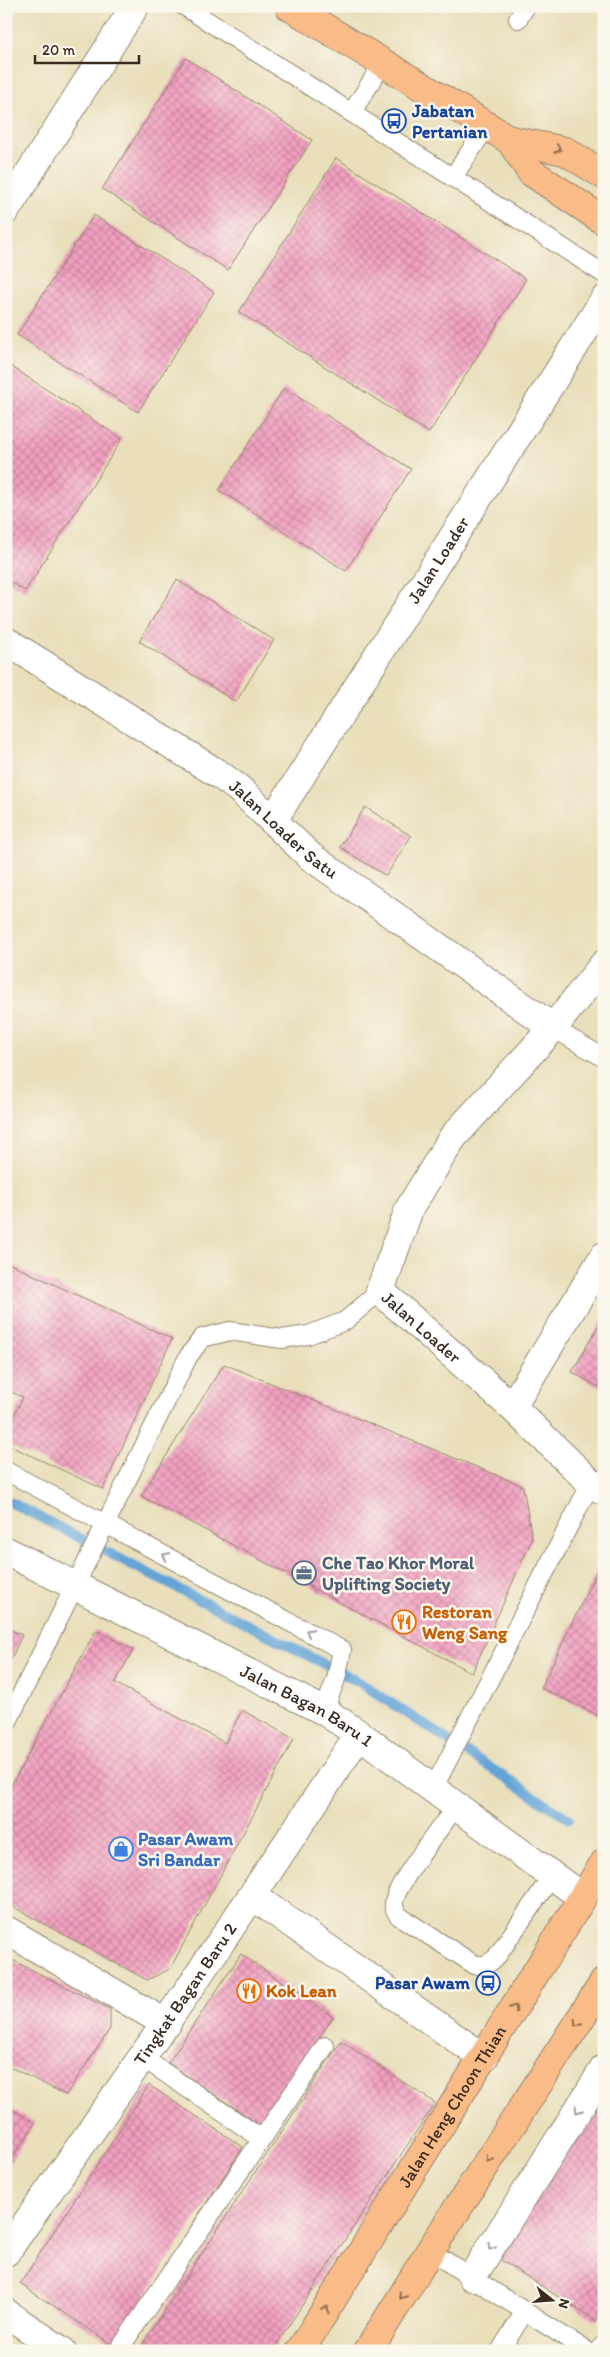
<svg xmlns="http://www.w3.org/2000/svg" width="610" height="2357" viewBox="0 0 610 2357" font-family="Itim,sans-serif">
<defs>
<pattern id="building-cross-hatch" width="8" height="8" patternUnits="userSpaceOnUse" patternTransform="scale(1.25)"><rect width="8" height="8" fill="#f3a0c1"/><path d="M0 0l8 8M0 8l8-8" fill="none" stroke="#c6839c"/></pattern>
</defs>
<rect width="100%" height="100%" fill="#fbf7ec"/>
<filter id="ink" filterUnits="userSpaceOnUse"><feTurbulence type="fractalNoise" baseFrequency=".02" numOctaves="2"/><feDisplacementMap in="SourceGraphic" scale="10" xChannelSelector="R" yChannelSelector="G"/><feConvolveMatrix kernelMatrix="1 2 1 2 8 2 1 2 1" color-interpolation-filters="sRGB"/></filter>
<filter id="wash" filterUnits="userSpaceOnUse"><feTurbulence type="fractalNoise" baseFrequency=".0096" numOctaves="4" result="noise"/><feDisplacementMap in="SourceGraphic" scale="20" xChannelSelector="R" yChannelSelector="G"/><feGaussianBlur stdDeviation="1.12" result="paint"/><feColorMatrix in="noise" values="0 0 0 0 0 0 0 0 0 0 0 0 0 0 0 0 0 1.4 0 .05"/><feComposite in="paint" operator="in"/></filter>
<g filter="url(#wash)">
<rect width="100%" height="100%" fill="#e9dfbb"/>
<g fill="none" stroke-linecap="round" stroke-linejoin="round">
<path stroke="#63a4d7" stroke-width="10" d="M6,1500L359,1682L569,1819"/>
</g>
<g id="blocks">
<g fill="url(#building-cross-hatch)">
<path d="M186,58L312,140L228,270L102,189Z"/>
<path d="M336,158L526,279L429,433L239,312Z"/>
<path d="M94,215L214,292L138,412L17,335Z"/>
<path d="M6,363L122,439L25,591L6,579Z"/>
<path d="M284,388L411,469L346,571L219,490Z"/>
<path d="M177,580L274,640L236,702L139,641Z"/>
<path d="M365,807L411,836L386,876L340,847Z"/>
<path d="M6,1262L172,1339L103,1489L6,1444V1433L23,1397L6,1390Z"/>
<path d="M604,1316V1390L572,1372Z"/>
<path d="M224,1364L523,1486L532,1539L472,1673L141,1496Z"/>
<path d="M604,1556V1718L541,1688Z"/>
<path d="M6,1628L22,1635L6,1670Z"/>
<path d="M96,1630L133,1650L115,1683L225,1743L242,1710L294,1739L170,1969L147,1980L6,1903V1795Z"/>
<path d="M241,1954L333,2017L261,2126L168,2063Z"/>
<path d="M6,1957L110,2009V2029L66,2095L6,2065Z"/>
<path d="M341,2041L435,2103L272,2351H145L140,2348Z"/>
<path d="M149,2085L243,2147L113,2345L20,2284Z"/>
<path d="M604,2094V2309L596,2321L498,2258Z"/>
<path d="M6,2105L35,2123L6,2168Z"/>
</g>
</g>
</g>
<g filter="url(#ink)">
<use href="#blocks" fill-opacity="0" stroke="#92846c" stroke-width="1"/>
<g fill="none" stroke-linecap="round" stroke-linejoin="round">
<g stroke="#92846c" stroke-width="20">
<g id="lane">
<path d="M184,6L604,274"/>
<path d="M518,19L526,6"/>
<path d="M352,112L383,63"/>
<path d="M453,177L487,126"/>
<path d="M553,1028L604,1058"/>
<path d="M6,1471L342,1650L336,1679L324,1711"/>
<path d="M6,1725L188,1357L202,1338L230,1331L282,1339L308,1335L345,1321L380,1291"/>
<path d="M433,1789L591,1483"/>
<path d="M456,1806C443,1825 396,1884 394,1902C393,1908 396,1912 399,1916L475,1965H485L495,1959L552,1876"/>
<path d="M143,2058L262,2139"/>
<path d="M430,2251L587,2351"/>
<path d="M118,2351L325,2046"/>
<path d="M500,2351L525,2311"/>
<path d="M599,2351L604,2344"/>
</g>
</g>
<g stroke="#92846c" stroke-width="30">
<g id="street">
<path d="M6,210L135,6"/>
<path id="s1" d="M6,641L220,775L239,789L311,857L553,1028"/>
<path id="s2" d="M273,820L604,300"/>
<path id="s3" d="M604,964L553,1028L453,1137L409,1209L380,1291L512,1407L591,1483L604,1491"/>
<path d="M512,1407L604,1256"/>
<path id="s4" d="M6,1551L324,1711L359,1734L456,1806L582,1897"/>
<path d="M254,1897L484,2058"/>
<path d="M6,1930L167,2024"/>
<path id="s5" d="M6,2252C127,2081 245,1909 359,1734"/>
<path d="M472,2277L604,2069"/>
<path d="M6,2313L62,2351"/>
</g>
</g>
<g stroke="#92846c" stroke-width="30">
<g id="primary">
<path d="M289,6L510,140L565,151L604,175"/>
<path d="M510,140L531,172L604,221"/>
</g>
</g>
<g stroke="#92846c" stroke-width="30">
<g id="highway">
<path id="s6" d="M300,2351L604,1863"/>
<path d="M368,2351L430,2251L604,1982"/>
</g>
</g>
<use href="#lane" stroke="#fff" stroke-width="18"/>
<use href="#street" stroke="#fff" stroke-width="28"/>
<use href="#primary" stroke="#f9bc89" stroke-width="28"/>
<use href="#highway" stroke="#f9bc89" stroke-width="28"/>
</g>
<defs><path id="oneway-chevron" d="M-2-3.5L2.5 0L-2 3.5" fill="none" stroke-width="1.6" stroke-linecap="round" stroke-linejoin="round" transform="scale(1.25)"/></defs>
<g stroke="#906c4e">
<use href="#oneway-chevron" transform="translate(558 149) rotate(18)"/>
<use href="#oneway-chevron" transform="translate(514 2008) rotate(-58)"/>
<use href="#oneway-chevron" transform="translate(577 2023) rotate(123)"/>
<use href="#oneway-chevron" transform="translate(489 2159) rotate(123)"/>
<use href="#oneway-chevron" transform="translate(402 2296) rotate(122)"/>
<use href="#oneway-chevron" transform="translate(326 2309) rotate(-58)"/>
</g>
<g stroke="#a79f9a">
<use href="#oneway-chevron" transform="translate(166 1556) rotate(-152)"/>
<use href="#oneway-chevron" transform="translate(309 1632) rotate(-152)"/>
<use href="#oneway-chevron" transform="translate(578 2110) rotate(122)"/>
<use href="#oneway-chevron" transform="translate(491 2247) rotate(122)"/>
</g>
</g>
<defs>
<g id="bus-ring" transform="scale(1.25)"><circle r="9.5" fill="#fbf7ec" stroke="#1a4fb4" stroke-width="1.5"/><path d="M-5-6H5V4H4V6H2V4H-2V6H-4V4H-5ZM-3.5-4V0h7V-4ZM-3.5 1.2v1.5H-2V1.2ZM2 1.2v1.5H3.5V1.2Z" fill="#1a4fb4"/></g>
<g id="office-ring" transform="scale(1.25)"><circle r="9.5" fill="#fbf7ec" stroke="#5c6f8a" stroke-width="1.5"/><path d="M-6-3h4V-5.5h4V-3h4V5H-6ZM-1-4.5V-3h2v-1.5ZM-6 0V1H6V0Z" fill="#5c6f8a"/></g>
<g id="restaurant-ring" transform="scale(1.25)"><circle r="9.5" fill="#fbf7ec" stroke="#e8710a" stroke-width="1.5"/><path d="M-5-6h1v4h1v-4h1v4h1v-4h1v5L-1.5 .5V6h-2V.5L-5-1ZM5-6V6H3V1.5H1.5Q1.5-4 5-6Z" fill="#e8710a"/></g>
<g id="shop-ring" transform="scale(1.25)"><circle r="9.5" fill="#fbf7ec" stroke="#3f7fe0" stroke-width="1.5"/><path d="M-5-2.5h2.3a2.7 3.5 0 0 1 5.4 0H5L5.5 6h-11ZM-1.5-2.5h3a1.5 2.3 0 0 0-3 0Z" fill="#3f7fe0"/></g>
</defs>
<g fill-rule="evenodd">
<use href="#bus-ring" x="394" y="121"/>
<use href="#office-ring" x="304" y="1573"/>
<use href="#restaurant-ring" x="404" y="1622"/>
<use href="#shop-ring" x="121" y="1849"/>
<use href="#bus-ring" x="488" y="1983"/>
<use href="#restaurant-ring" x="249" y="1991"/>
</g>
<g text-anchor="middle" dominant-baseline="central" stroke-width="5" stroke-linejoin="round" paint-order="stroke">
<g font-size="18" font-weight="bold" fill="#164399" stroke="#fbf7ec" text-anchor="start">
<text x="412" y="111">Jabatan<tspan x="412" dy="21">Pertanian</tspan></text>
<text x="470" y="1983" text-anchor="end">Pasar Awam</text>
</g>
<g font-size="18" fill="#3b2a1e" stroke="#fbf7ec">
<text stroke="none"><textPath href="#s2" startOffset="308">Jalan Loader</textPath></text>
<text stroke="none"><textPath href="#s1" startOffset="336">Jalan Loader Satu</textPath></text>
<text stroke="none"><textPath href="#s3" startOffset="456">Jalan Loader</textPath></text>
<text stroke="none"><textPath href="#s4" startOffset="338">Jalan Bagan Baru 1</textPath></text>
<text stroke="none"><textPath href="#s5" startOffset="314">Tingkat Bagan Baru 2</textPath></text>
<text stroke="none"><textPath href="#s6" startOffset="288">Jalan Heng Choon Thian</textPath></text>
</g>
<g font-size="18" font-weight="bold" fill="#4e5e75" stroke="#fbf7ec" text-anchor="start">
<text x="322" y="1563">Che Tao Khor Moral<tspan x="322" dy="21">Uplifting Society</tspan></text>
</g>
<g font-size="18" font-weight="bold" fill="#c56008" stroke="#fbf7ec" text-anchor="start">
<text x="422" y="1612">Restoran<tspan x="422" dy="21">Weng Sang</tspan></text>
<text x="266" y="1991">Kok Lean</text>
</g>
<g font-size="18" font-weight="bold" fill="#366cbe" stroke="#fbf7ec" text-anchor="start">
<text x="138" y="1839">Pasar Awam<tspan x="138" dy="21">Sri Bandar</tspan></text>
</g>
</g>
<rect width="610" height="2357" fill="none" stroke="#fbf7ec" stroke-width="25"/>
<g transform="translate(552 2300) rotate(107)" stroke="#fbf7ec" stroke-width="4" paint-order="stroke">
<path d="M0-4L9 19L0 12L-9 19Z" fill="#3b2a1e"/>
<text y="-8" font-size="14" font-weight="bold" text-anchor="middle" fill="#3b2a1e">N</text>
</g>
<path d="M35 55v8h104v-8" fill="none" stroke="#3b2a1e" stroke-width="2.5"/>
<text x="42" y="55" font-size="15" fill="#3b2a1e" stroke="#fbf7ec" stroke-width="4" paint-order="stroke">20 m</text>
</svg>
